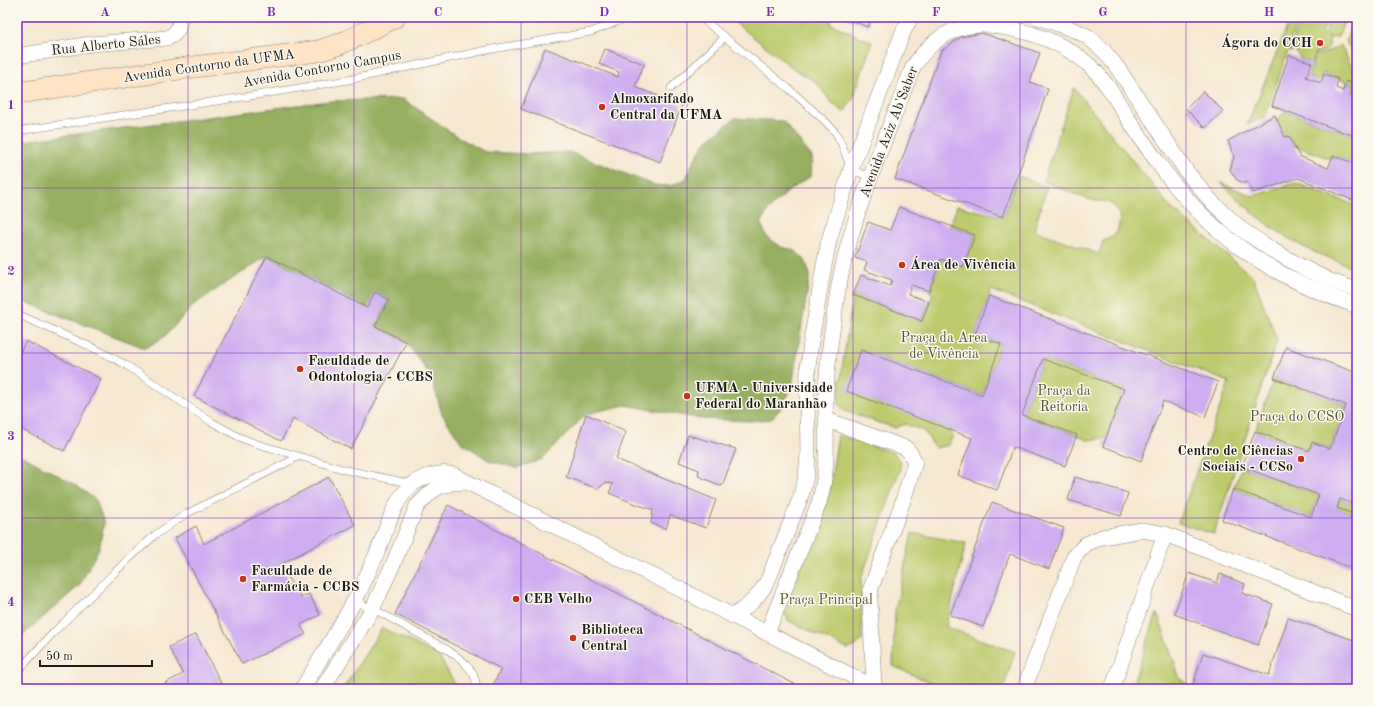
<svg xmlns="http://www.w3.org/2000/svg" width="1374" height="706" viewBox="0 0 1374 706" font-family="'Old Standard TT',serif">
<rect width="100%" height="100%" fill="#fbf7ec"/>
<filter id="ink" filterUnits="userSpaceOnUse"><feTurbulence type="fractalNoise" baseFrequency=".025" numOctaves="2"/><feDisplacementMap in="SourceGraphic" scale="8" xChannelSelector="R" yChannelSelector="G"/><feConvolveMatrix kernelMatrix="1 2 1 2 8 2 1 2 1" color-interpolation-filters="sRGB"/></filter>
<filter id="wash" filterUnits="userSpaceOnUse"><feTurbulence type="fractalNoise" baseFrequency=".012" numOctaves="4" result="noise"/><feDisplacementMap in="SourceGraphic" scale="16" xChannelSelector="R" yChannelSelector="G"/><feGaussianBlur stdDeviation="0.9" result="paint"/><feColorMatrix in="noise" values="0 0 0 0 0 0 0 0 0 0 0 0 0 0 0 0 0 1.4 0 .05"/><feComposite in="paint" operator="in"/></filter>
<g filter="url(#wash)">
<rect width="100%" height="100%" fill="#f6e8d1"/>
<g fill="#bdcb6e" stroke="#6c7445">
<path d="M728,17H831V24L872,42L853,99L844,112L831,102L816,82L794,69Z"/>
<path d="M1291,17H1304C1293,25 1289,39 1292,52L1288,51L1265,117L1247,125Z"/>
<path d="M1321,17H1346L1338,37L1330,38L1326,32L1330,20Z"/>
<path d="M1354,17H1357V64L1346,41Z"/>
<path d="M1311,18H1318L1328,21L1323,31C1325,34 1328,36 1329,39C1332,48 1323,54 1316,52L1312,63L1302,60L1297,54L1293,45L1295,33L1301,22Z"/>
<path d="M1341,45L1357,78V95L1352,94L1355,85L1323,73L1320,81L1308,77L1316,54L1321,55Z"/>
<path d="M1074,88L1170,207L1253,277L1277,340L1214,534L1178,523L1229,382L991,290L975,335L1001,344L982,395L861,350L951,430L953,435L949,445L935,448L924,431L905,424L895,428L844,411L839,404L838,397L853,295L922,321L933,294L929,291L941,259L963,267L975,235L950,225L957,206L1003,217L1018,176L1047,186L1034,230L1099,254L1103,241C1112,238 1117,235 1119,225C1121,219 1118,210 1113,205C1106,199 1100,203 1092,200C1077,196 1059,187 1043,181Z"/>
<path d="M1285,111L1357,137V164L1333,156L1331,159L1293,145L1289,136L1285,137L1277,121Z"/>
<path d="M1221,183L1253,196L1295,183L1357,206V269C1338,261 1318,255 1300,245C1271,229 1245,207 1221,183Z"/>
<path d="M1043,359L1124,389L1106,438L1087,440L1077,435L1022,415Z"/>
<path d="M1274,378L1346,405L1330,449L1312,442L1309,451L1255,431Z"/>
<path d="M838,435L894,453L900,462V469L861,579L862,639C858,645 854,648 847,649L789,621L784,612L829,492Z"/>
<path d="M1242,467L1319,495L1311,517L1233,489Z"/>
<path d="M1340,499L1357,505V515L1337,508Z"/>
<path d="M912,533L966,543L946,627L1015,652L1003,689H945L893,666L895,611Z"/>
<path d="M1157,613L1180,679L1194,689H1131Z"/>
<path d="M382,628L438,655L454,682L453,689H343Z"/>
</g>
<g fill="#96af61" stroke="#59663e">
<path d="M403,99L458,137L485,152L528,154L569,152L654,185L670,186L686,179L693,162L706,141L735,118L783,121L812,157L811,176L791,189L768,210L761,224L767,237L781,247L794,250L805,260L810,274L792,386L783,406L771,419L749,421L703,419L625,405L586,414L543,459L517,468L490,461L461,442L442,414L431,376L406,342L375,326L389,300L375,293L367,308L267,256L196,303L163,338L145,348L17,299V142L329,101Z"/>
<path d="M17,453L74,484L96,500L104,523L99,548L80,585L17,640Z"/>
</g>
<g id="blocks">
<g fill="#ceadf1">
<path d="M842,17H872L868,27Z"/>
<path d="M982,33L1040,53L1030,82L1048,89L1003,217L895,179L941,51L961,37Z"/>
<path d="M545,48L618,77L619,72L599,64L605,49L644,64L635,87L682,105L660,162L521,109Z"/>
<path d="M1289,55L1312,63L1306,77L1321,83L1324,74L1338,79L1336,88L1343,91L1346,81L1355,85L1352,94L1357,95V137L1272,106Z"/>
<path d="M1203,91L1223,111L1205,128L1186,109Z"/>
<path d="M1275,115L1285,137L1289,136L1299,156L1328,168L1333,156L1357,164V202L1298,178L1253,193L1248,182L1244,183L1237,180L1230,170L1234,157L1228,141Z"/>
<path d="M899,207L975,235L963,267L941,259L929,291L911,285L908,294L929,302L922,321L853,295L861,275L890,286L892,280L864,270L867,262L855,258L868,222L890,230Z"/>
<path d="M267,256L367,308L375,292L389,300L375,326L406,342L351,449L293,419L281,441L194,396Z"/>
<path d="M989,296L1218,382L1205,417L1163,401L1141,461L1103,446L1124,389L1043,359L1022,415L1077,435L1065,466L1013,447L997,490L958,475L972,438L846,391L861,350L982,395L1001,344L975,335Z"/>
<path d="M26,341L101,379L64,451L17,427V358Z"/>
<path d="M1286,347L1357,373V505L1340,499L1337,508L1357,515V570L1222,520L1233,489L1311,517L1319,495L1242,467L1255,431L1309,451L1312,442L1330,449L1346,405L1274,378Z"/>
<path d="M586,414L626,432L616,459L716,500L706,528L670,515L666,529L651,523L653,510L633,503L609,493L613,484L605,483L598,489L566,477Z"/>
<path d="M688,435L736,449L722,486L698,476L699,470L679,462Z"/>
<path d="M329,477L355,525L279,565L301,597L309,594L320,615L300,625L306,634L242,664L175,538L196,526L204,544Z"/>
<path d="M1075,477L1128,493L1121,516L1068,500Z"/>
<path d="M992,502L1064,528L1049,569L1010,554L983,627L950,615Z"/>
<path d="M448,505L600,584L804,689H491L501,669L395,614Z"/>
<path d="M1189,573L1217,583L1220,574L1245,584L1242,593L1273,604L1258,645L1174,614Z"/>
<path d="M1288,618L1357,641V689H1196L1192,688L1203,653L1269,675Z"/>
<path d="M196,634L224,689H168L165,683L183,674L169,647Z"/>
</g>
</g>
</g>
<g filter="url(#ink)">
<use href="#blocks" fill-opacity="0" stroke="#898276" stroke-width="1"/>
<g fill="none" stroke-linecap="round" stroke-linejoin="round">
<g stroke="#898276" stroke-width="8">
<g id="lane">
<path d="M700,17L788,88L826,122L836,133L842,145L851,169L871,178"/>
<path d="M671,88L725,37"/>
<path d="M17,131L257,95L348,80L487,50L591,32L629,17"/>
<path d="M17,314L98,350L126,365L210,421L239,437L254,443L346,470L413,484"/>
<path d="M355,600L372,610L379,612L448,650L463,661L473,673L476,682V689"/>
<path d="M17,672L53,633L116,571L155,535L186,514L298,457"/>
</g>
</g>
<g stroke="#898276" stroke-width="16">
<g id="street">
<path d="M1038,17L1074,30L1087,36L1103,50L1117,67L1187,172L1211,201L1241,229L1272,250L1302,267L1328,280L1357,290"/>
<path d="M17,56L91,44L167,38C177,35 179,27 181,17"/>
<path d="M827,420L906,448L910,453L915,462L903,501L871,588L870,599L874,689"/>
<path d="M733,616C750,605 758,598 768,580L800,499L806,477L808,455L807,395L808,368L811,342L823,271L829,240L851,169L903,32L911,17"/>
<path d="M767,633L819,503C830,464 825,432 826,392C827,362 832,332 836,302C848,222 884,143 913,67C933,36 959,21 996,26C1029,31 1065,43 1090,66C1105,80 1116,99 1127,117C1148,149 1169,181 1196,209C1240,255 1297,286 1357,306"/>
<path d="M302,689C320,660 338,630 355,600C363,585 370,569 377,553C387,531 392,500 413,484C424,476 441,471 454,475C458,477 463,480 467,482L878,689"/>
<path d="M322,689L372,610L394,562L417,506L431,492L439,487L452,483L466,482"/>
<path d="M1024,689L1074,557L1086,544L1102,537L1142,530L1165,534L1357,609"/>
<path d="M1112,689L1165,534"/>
</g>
</g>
<g stroke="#898276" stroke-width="22">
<path id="secondary" d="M17,93L186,68L318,51L340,44L374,28L395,17"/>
</g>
<use href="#lane" stroke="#fff" stroke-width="7"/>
<use href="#street" stroke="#fff" stroke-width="15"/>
<use href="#secondary" stroke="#ffe4c6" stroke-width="21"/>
</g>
</g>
<path fill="none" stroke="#7b2cbf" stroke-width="1" stroke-opacity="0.55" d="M188,17V689M354,17V689M521,17V689M687,17V689M853,17V689M1020,17V689M1186,17V689M17,188H1357M17,353H1357M17,518H1357"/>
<g fill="#c8321e" stroke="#fbf7ec" stroke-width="1.5">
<circle cx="1320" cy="43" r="4"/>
<circle cx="602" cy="107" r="4"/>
<circle cx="902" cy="265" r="4"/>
<circle cx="300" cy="369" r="4"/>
<circle cx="687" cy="396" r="4"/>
<circle cx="1301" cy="459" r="4"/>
<circle cx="243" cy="579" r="4"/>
<circle cx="516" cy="599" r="4"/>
<circle cx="573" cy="638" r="4"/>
</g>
<g text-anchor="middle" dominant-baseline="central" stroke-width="3" stroke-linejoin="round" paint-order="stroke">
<g font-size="14" font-weight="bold" fill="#1c1c1c" stroke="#fbf7ec" text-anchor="start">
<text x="1312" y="43" text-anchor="end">Ágora do CCH</text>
<text x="610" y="99">Almoxarifado<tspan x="610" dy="16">Central da UFMA</tspan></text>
<text x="910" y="265">Área de Vivência</text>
<text x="308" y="361">Faculdade de<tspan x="308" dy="16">Odontologia - CCBS</tspan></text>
<text x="695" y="388">UFMA - Universidade<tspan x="695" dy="16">Federal do Maranhão</tspan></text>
<text x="1293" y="451" text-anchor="end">Centro de Ciências<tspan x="1293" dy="16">Sociais - CCSo</tspan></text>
<text x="251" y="571">Faculdade de<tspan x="251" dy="16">Farmácia - CCBS</tspan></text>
<text x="524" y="599">CEB Velho</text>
<text x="581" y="630">Biblioteca<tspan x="581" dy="16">Central</tspan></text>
</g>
<g font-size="14" fill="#1c1c1c" stroke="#fbf7ec">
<text transform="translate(106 45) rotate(-6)">Rua Alberto Sáles</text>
<text transform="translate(209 66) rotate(-8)">Avenida Contorno da UFMA</text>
<text transform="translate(322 69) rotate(-10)">Avenida Contorno Campus</text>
<text transform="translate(889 132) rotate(-69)">Avenida Aziz Ab'Saber</text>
</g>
<g font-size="14" fill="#545939" stroke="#fbf7ec">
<text x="944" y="338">Praça da Area<tspan x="944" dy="16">de Vivência</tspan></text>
<text x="1064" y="391">Praça da<tspan x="1064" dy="16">Reitoria</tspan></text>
<text x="1297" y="417">Praça do CCSO</text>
<text x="826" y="600">Praça Principal</text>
</g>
</g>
<rect width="1374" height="706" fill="none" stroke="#fbf7ec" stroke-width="44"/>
<path d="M40 660v6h112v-6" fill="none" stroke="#1c1c1c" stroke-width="2"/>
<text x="46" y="660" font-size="12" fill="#1c1c1c" stroke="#fbf7ec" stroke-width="3" paint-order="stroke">50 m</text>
<rect x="22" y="22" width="1330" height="662" fill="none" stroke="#7b2cbf" stroke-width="1.5"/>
<g font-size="13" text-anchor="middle" font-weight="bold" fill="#7b2cbf">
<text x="105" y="16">A</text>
<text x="271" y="16">B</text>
<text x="438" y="16">C</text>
<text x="604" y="16">D</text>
<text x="770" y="16">E</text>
<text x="936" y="16">F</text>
<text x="1103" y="16">G</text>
<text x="1269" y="16">H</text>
<text x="11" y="109">1</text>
<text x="11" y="275">2</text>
<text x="11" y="440">3</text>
<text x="11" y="606">4</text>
</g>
</svg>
